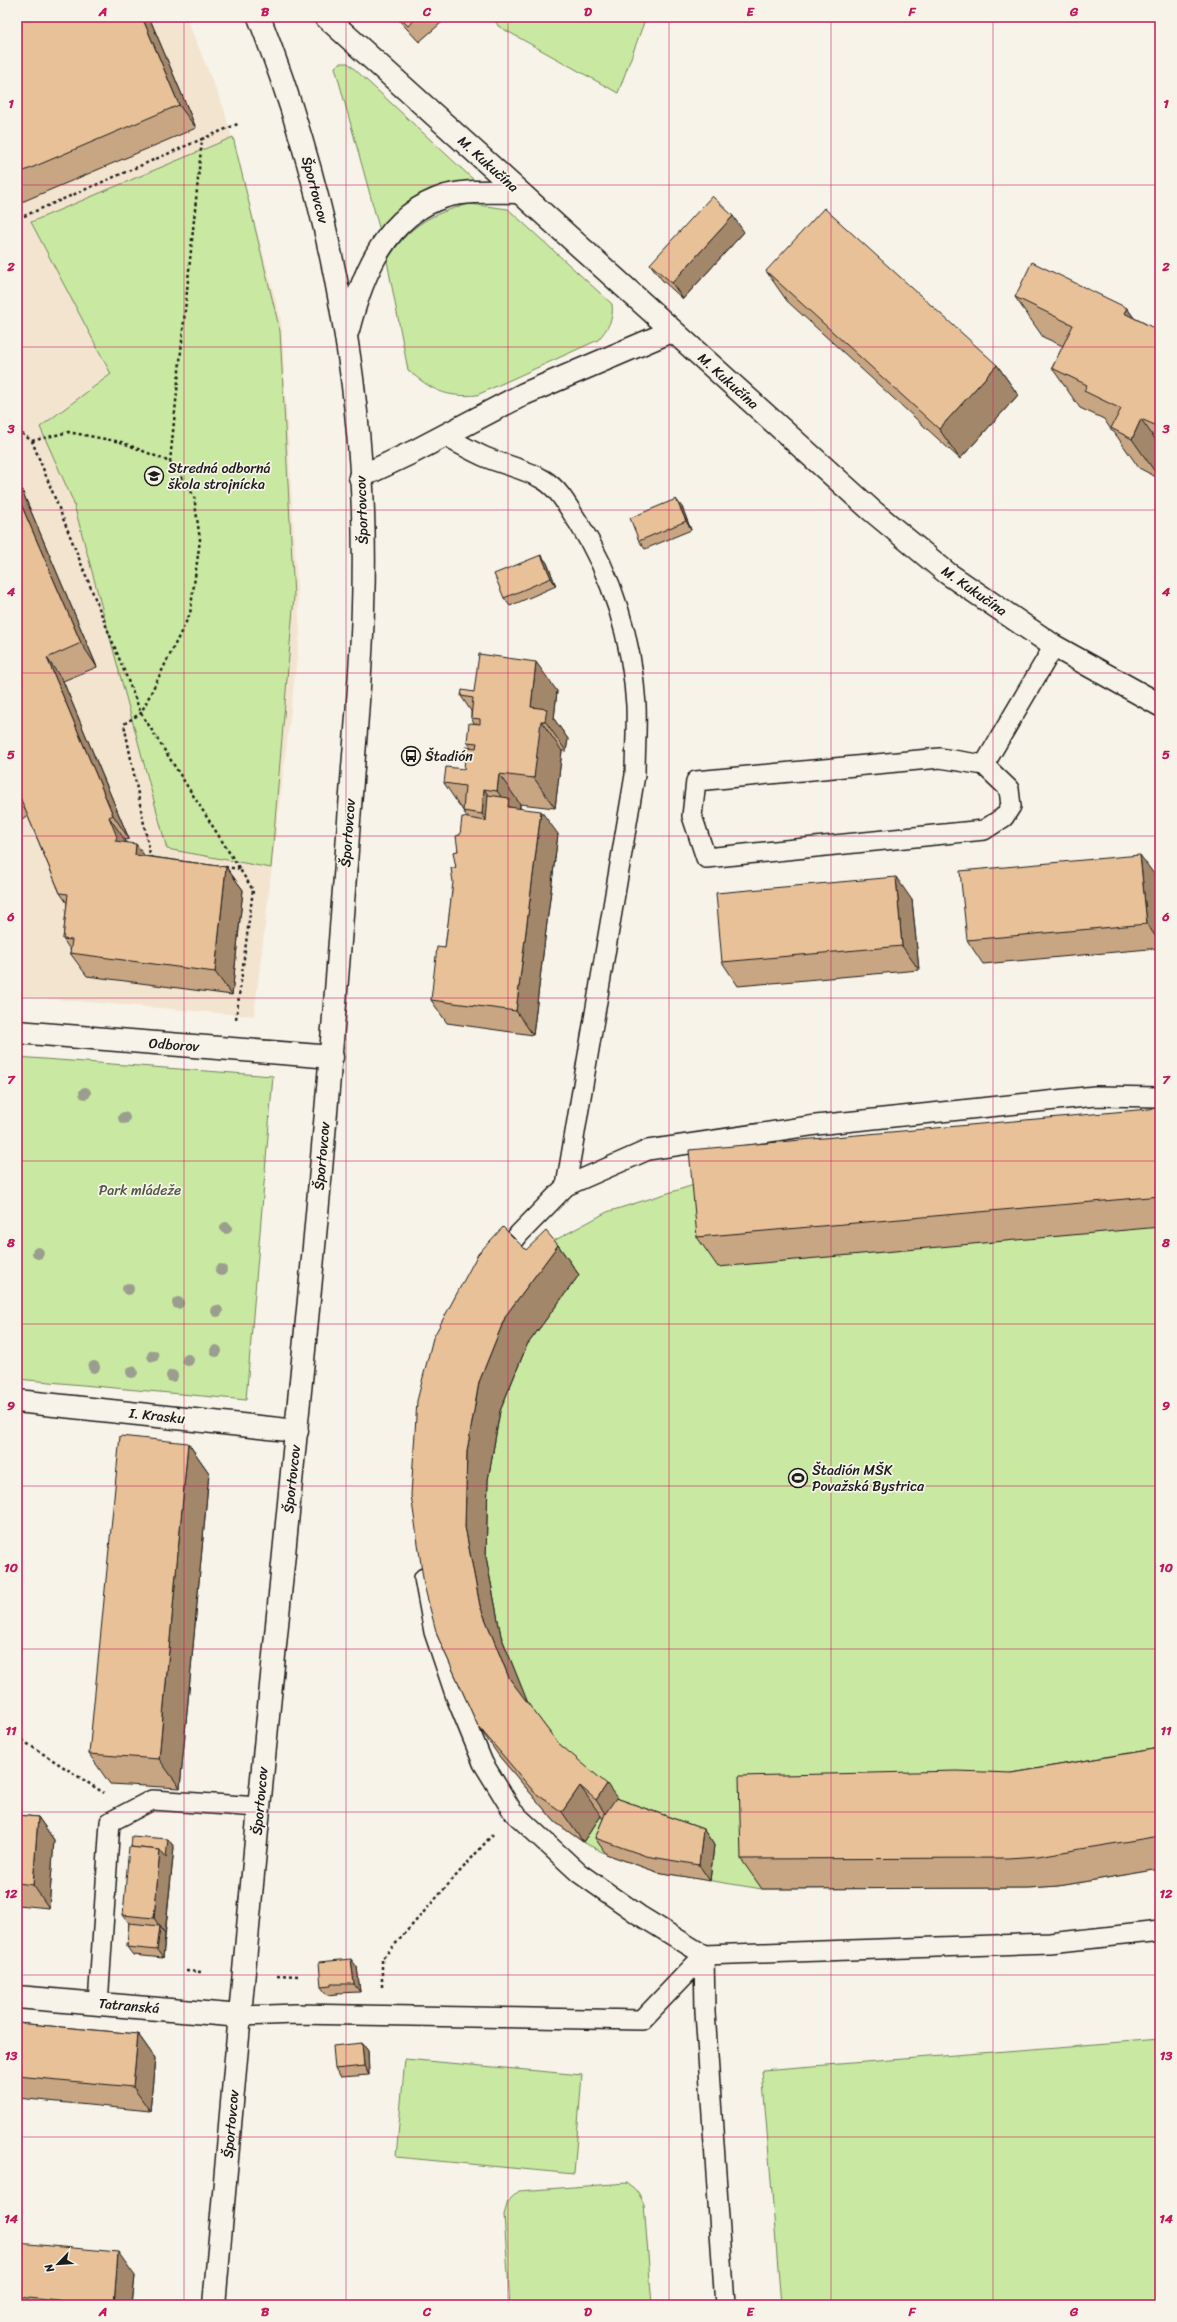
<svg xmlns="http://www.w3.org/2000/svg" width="1177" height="2322" viewBox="0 0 1177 2322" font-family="Sriracha,sans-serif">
<rect width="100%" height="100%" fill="#f7f3e8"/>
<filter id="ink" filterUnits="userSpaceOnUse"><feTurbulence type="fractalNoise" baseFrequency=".025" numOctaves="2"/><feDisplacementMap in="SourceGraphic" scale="8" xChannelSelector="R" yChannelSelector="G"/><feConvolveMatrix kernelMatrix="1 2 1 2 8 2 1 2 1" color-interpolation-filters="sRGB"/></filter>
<g filter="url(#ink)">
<path fill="#f3e4d0" d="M17,17H186L224,109L281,319L300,633L254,1016L17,996Z"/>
<g fill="#c9e8a1" stroke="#72825e">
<path d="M494,17H646L618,93L498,26Z"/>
<path d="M340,63H348L476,182L380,231L335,67Z"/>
<path d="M233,137L280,331L294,597L271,868L167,849L73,501L40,427L111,374L31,222Z"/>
<path d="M470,204L508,209L612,304C614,320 608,328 598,340L477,395C446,398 431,390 408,370L387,261C408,226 431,213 470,204Z"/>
<path d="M17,1057L273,1076L246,1400L17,1379Z"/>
<path d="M1160,1140V1869L1059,1886L1028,1888L762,1889L657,1872L606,1854L583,1842L555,1822L499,1756L457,1665L524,1257L607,1212L710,1180Z"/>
<path d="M1160,2039V2305H781L762,2070Z"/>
<path d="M405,2059L582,2075L574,2174L396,2157Z"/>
<path d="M627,2183L638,2192L644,2204L652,2305H510L504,2215L508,2201L519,2191Z"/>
</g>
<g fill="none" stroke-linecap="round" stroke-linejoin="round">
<g stroke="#1c1c1c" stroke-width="22">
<g id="service">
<path d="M444,436C458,443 471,451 485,457C504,465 526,469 544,480C560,490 568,507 578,522C613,576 632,641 636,705C637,728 635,752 635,775L566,1186"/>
<path d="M940,758L984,765L1009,789L1011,806L1004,817L984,830L706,858L692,816L696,781Z"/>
<path d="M984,765L1054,646"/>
<path d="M500,1259L519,1234L566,1186L648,1150L816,1125L1095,1096L1160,1097"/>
<path d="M424,1578L434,1632L456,1697L483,1763L513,1812L579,1873L639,1915L704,1955L1050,1943L1160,1931"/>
<path d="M98,2004L110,1822L152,1800L259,1807"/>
<path d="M241,2016L295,2014L642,2020L704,1955L705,2012L725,2305"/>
</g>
</g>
<g stroke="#1c1c1c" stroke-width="25">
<g id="minor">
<path d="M326,17L870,509L947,573L1054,646L1160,705"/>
<path d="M348,330C362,275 386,214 446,196C469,190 495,192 519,192"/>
<path d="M360,477L415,451L524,394L672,331"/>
<path d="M17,1032L332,1057"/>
<path d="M17,1401L297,1431"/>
<path d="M17,1997L241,2016"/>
<path d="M214,2305C229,2139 243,1974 259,1808C275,1635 294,1462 310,1289C324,1143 336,996 347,850C352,769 361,688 363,607C370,407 332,203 259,17"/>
</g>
</g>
<g stroke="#1c1c1c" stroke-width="2.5" stroke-dasharray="3 3" stroke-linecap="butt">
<path d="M24,216L202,139"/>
<path d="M17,430L32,441L141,713L253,890L236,1019"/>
<path d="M32,441L68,432L121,442L170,462L194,496L200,540L190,614L141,713L124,724L151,859"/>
<path d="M170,462L202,139L240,123"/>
<path d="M225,867L240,869"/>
<path d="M17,1737L104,1793"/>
<path d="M186,1971L202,1972"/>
<path d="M277,1975L300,1976"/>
<path d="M382,1987V1959L494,1833"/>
</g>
<use href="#service" stroke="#f7f3e8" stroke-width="19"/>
<use href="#minor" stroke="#f7f3e8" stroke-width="22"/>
</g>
<g fill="#9b9e8e">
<circle cx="85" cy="1093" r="6"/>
<circle cx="124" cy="1118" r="6"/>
<circle cx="226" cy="1228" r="6"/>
<circle cx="38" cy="1253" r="6"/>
<circle cx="221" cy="1270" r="6"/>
<circle cx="128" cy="1289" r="6"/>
<circle cx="178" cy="1303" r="6"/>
<circle cx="217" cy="1311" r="6"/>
<circle cx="216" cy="1351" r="6"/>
<circle cx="153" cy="1356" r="6"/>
<circle cx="188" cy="1360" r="6"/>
<circle cx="94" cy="1367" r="6"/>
<circle cx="132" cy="1372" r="6"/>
<circle cx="172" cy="1376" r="6"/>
</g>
<g fill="#c8a684" stroke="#1c1c1c">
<path d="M17,17H149L196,128L17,204Z"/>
<path d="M396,17H448L419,42Z"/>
<path d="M744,232L683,299L662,280L650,264Z"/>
<path d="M766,271L997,365L1018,395L960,459L787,301Z"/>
<path d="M1015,297L1127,308L1134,318L1160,331V479L1139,468L1114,432L1112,431L1104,419L1080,408L1052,368L1063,346L1043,337Z"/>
<path d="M17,483L21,488L97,667L63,681L129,839L125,840L126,842L145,856L226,867L243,890L232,995L87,976L70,953L71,951L63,939L67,903L60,893L28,816L17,821Z"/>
<path d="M682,507L691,530L645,549L639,541Z"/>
<path d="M541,555L547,563L556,586L510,606L504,598Z"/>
<path d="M557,691L554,719L568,739L566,751H562L555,808L520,804V808L558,834L533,1035L447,1023L431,1000L445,948L460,835L468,818L444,783L464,769L471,747L467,742L474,723L471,718V711L461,696L474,692Z"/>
<path d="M1157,878L1160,914V948L983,964L967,940Z"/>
<path d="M912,900L919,970L738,986L722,962Z"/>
<path d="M1160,1108V1227L718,1267L697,1237Z"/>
<path d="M558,1245L579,1275L527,1345L500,1411L488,1480L486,1557L501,1636L528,1704L557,1742L616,1798L703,1829L714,1845L710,1881L657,1872L606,1854L595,1838L603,1819L601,1816L583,1842L555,1822L499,1756L478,1726L437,1635L526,1250Z"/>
<path d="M188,1443L209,1473L180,1788L110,1784L89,1754Z"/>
<path d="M1160,1748V1869L1059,1886L1028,1888L762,1889L741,1859L1011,1773Z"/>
<path d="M17,1815L38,1817L54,1840L49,1908L17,1905Z"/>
<path d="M168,1839L174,1847L163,1958L133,1955L127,1947L129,1923L123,1915Z"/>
<path d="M357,1967L360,1992L336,1993L337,1994L327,1995L321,1987Z"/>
<path d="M17,2023L138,2034L155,2058L150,2111L17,2098Z"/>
<path d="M362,2043L368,2051L369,2075L341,2077L335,2069Z"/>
<path d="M17,2243L135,2276L132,2305H17Z"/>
</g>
<g fill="#a3876b" stroke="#1c1c1c">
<path d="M142,17H149L196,128L179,105Z"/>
<path d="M733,216L744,232L683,299L672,283Z"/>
<path d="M1127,308L1155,348L1124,313Z"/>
<path d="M997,365L1018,395L960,459L939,429Z"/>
<path d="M1141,419L1160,446V479L1132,439Z"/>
<path d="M1160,420V431L1157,426Z"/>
<path d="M17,483L21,488L97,667L81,643L17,495Z"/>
<path d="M676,499L682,507L691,530L686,521Z"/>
<path d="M541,555L547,563L556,586L551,578Z"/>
<path d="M47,658L63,681L129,839L113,815Z"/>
<path d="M536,662L557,691L554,719L568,739L566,751L545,721H541L562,751L555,808L534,778L531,707Z"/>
<path d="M499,774L520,804L519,813L508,806L497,791Z"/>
<path d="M484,789L505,819L502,844L482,814Z"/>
<path d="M541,811L558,834L533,1035L516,1011Z"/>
<path d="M109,817L125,840L133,861L115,841Z"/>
<path d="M136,844L153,867L135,855Z"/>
<path d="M1140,855L1157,878L1160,914V943L1147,924Z"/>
<path d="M226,867L243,890L232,995L215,972Z"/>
<path d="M896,877L912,900L919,970L902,946Z"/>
<path d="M558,1245L579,1275L527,1345L500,1411L488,1480L486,1557L501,1636L530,1708L509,1678L480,1606L465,1527L467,1451L479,1382L506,1315Z"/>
<path d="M188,1443L209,1473L180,1788L159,1759Z"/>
<path d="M607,1784L628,1814L616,1830L596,1800Z"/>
<path d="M580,1786L601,1816L583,1842L562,1812Z"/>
<path d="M38,1817L54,1840L49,1908L33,1885Z"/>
<path d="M703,1829L714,1845L710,1881L699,1865Z"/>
<path d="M168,1839L174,1847L165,1934L154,1918L160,1850Z"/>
<path d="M160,1926L165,1934L163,1958L157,1950Z"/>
<path d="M351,1959L357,1967L360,1992L354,1984Z"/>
<path d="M138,2034L155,2058L150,2111L133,2087Z"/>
<path d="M362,2043L368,2051L369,2075L364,2066Z"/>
<path d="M118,2252L135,2276L132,2305H114Z"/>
</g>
<g fill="#e9c199" stroke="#1c1c1c">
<path d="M17,17H142L179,105L17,174Z"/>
<path d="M399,17H418L408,26Z"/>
<path d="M712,196L733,216L672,283L650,264Z"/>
<path d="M824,208L997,365L939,429L766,271Z"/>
<path d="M1032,262L1127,308L1124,313L1160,331V420L1157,426L1141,419L1132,439L1111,428L1121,409L1084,391L1087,385L1052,368L1073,325L1015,297Z"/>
<path d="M17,495L81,643L47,658L113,815L109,817L117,837L115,841L136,844L135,855L226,867L215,972L70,953L72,940L63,939L68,894L60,893L17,790Z"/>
<path d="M676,499L686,521L639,541L630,518Z"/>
<path d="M541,555L551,578L504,598L494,574Z"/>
<path d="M479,654L536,662L531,707L547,709L545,721H541L534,778L499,774L497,791L484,789L482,814L463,811L465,786L444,783L446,767L464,769L466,747L476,748L477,743L467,742L469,723L480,724V719L471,718L473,698L461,696L462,690L474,692Z"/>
<path d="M488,795L509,798L508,807L541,811L516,1011L431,1000L437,947L445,948L453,882L451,868H456L453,852L458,851L456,836L460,835L462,817L486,821Z"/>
<path d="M1140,855L1147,924L967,940L960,871Z"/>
<path d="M896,877L902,946L722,962L716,893Z"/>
<path d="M1160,1108V1196L697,1237L689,1150Z"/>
<path d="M503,1227L526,1250L546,1231L558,1245L506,1315L479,1382L467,1451L465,1527L480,1606L509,1678L557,1742L607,1784L596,1800L580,1786L562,1812L534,1792L478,1726L437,1635L424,1585L411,1495L417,1401L433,1338L478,1254Z"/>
<path d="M120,1436L188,1443L159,1759L89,1754Z"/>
<path d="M1160,1748V1836L1038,1856L1008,1858L741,1859L739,1776L957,1771L1011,1773Z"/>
<path d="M616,1798L703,1829L699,1865L646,1856L595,1838L605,1814Z"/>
<path d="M17,1815L38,1817L33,1885L17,1883Z"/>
<path d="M132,1836L168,1839L166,1858L160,1850L131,1847Z"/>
<path d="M129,1847L160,1850L154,1918L123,1915Z"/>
<path d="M129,1923L160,1926L157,1950L127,1947Z"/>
<path d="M351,1959L354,1984H331V1986L321,1987L319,1962Z"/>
<path d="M17,2023L138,2034L133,2087L17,2076Z"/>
<path d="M362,2043L364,2066L335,2069L333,2046Z"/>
<path d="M17,2243L118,2252L114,2305H101L17,2297Z"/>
</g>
</g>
<path fill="none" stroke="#c2185b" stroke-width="1" stroke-opacity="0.55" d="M184,17V2305M346,17V2305M508,17V2305M669,17V2305M831,17V2305M993,17V2305M17,185H1160M17,347H1160M17,510H1160M17,673H1160M17,836H1160M17,998H1160M17,1161H1160M17,1324H1160M17,1486H1160M17,1649H1160M17,1812H1160M17,1975H1160M17,2137H1160"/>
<defs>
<g id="school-ring" transform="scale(1)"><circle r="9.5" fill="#f7f3e8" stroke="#1c1c1c" stroke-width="1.5"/><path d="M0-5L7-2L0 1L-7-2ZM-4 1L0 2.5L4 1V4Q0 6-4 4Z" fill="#1c1c1c"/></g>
<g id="bus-ring" transform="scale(1)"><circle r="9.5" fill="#f7f3e8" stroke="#1c1c1c" stroke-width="1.5"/><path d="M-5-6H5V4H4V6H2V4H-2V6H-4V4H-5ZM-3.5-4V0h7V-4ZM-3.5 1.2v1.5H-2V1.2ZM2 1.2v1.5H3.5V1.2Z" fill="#1c1c1c"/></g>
<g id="stadium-ring" transform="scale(1)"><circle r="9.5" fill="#f7f3e8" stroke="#1c1c1c" stroke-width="1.5"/><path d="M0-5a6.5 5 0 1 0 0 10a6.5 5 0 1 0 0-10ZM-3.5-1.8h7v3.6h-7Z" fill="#1c1c1c"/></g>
</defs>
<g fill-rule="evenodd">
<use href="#school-ring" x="154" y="476"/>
<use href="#bus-ring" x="411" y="756"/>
<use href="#stadium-ring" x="798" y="1478"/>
</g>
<g text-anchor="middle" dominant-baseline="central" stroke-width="3.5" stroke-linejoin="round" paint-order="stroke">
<g font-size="14" fill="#1c1c1c" stroke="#f7f3e8">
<text transform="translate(488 164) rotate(42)">M. Kukučína</text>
<text transform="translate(315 190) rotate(75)">Športovcov</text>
<text transform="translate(728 381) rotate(42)">M. Kukučína</text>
<text transform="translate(362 510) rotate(-92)">Športovcov</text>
<text transform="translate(974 591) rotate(35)">M. Kukučína</text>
<text transform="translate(348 833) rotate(-86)">Športovcov</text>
<text transform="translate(174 1045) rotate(4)">Odborov</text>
<text transform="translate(322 1156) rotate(-85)">Športovcov</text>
<text transform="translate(157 1416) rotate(6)">I. Krasku</text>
<text transform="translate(292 1479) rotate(-84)">Športovcov</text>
<text transform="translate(260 1801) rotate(-85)">Športovcov</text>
<text transform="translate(129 2006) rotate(5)">Tatranská</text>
<text transform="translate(231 2124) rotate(-85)">Športovcov</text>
</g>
<g font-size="14" fill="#1c1c1c" stroke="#f7f3e8" text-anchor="start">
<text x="168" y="468">Stredná odborná<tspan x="168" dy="16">škola strojnícka</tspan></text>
<text x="425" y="756">Štadión</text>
<text x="812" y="1470">Štadión MŠK<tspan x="812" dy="16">Považská Bystrica</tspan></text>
</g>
<g font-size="14" fill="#505944" stroke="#f7f3e8">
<text x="140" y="1190">Park mládeže</text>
</g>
</g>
<rect width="1177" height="2322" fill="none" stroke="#f7f3e8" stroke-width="44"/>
<g transform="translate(58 2264) rotate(245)" stroke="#f7f3e8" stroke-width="3" paint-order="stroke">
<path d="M0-3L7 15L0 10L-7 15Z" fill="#1c1c1c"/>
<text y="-6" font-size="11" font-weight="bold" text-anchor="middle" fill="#1c1c1c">N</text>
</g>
<rect x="22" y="22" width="1133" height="2278" fill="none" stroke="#c2185b" stroke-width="1.5"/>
<g font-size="13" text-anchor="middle" font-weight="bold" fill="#c2185b">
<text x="103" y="16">A</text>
<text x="265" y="16">B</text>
<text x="427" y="16">C</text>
<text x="588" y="16">D</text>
<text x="750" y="16">E</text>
<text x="912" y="16">F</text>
<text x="1074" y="16">G</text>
<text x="11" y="108">1</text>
<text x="1166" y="108">1</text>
<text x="11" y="271">2</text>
<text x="1166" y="271">2</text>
<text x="11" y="433">3</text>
<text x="1166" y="433">3</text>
<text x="11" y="596">4</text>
<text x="1166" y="596">4</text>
<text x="11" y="759">5</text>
<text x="1166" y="759">5</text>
<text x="11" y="921">6</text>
<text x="1166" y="921">6</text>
<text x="11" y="1084">7</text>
<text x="1166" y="1084">7</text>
<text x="11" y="1247">8</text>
<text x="1166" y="1247">8</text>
<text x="11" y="1410">9</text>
<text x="1166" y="1410">9</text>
<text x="11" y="1572">10</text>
<text x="1166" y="1572">10</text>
<text x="11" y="1735">11</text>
<text x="1166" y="1735">11</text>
<text x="11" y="1898">12</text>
<text x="1166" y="1898">12</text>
<text x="11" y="2060">13</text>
<text x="1166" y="2060">13</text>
<text x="11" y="2223">14</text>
<text x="1166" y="2223">14</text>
<text x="103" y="2316">A</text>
<text x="265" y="2316">B</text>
<text x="427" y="2316">C</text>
<text x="588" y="2316">D</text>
<text x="750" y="2316">E</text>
<text x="912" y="2316">F</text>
<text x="1074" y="2316">G</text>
</g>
</svg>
